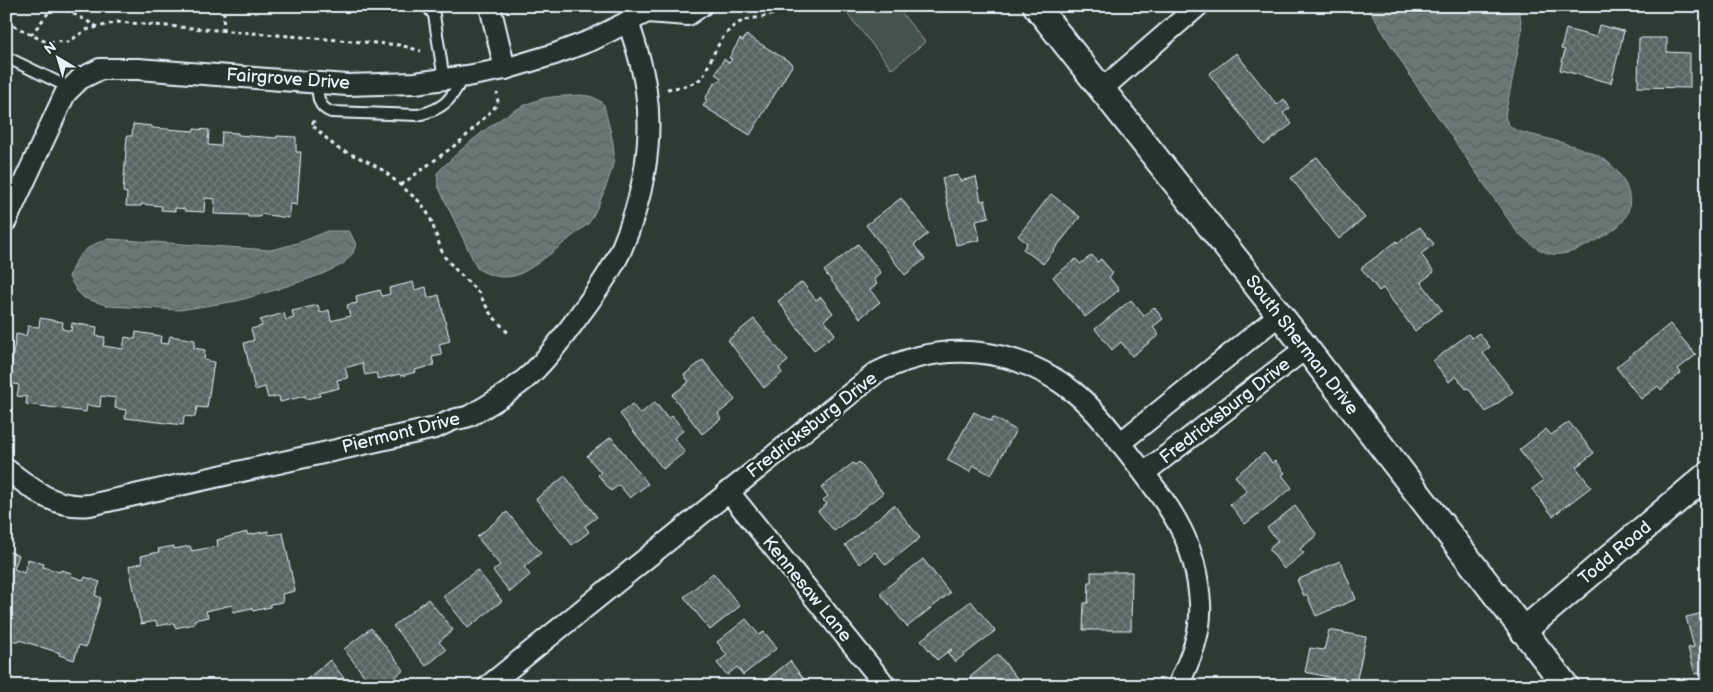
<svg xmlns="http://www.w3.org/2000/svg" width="1713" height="692" viewBox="0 0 1713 692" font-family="'Balsamiq Sans',sans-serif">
<defs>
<pattern id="water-waves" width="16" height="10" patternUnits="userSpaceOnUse" patternTransform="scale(1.25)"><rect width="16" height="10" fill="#6b7775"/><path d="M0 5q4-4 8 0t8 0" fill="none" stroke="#586060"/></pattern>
<pattern id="building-cross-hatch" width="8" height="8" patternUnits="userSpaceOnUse" patternTransform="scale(1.25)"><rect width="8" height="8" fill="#596563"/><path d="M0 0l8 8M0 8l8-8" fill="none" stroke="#717c7a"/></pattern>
</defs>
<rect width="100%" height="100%" fill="#2e3b35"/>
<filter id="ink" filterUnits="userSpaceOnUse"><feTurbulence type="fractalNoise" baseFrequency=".02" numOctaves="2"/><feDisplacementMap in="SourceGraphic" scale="10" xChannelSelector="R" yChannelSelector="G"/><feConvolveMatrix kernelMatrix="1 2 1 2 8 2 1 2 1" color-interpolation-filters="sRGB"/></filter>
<g filter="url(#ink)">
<path fill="#45524e" stroke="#96a2a3" d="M841,6H896L925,42L892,69Z"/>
<g fill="url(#water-waves)" stroke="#9da8a9">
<path d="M1367,6H1517L1520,15L1522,30L1505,116C1507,124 1511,128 1518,131C1542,138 1585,146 1605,160C1623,173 1639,200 1623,221C1617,229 1603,236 1595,241C1582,248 1567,256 1552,254C1538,252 1527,240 1517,232L1412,79Z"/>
<path d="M580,95C590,96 597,97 604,105C607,121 614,139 614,155C615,168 596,214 588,224C570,237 533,271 514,276C501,279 487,275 477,268L438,186L437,173C464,146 507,107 545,98C556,96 569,96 580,95Z"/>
<path d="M327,231H349L356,244L353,253L343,264L320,275L275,290L237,301L180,310L109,306L84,298L77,291L69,277C76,255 87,245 109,239L270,250C290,246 308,240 327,231Z"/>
</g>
<g fill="url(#building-cross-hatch)" stroke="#e8f1f8">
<path d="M1599,25L1624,31L1611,83L1560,70L1565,50L1561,49L1566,29L1596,37Z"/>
<path d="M746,35L793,64L750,135L703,106L707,100L705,99L715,82L717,83L721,78L715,74L724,59L729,63L732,59L729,58L740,39L743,41Z"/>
<path d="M1639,38H1667V52L1690,53V88L1638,87Z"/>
<path d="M1236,53L1277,105L1284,99L1290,108L1283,113L1292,124L1264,145L1209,74Z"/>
<path d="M133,124L152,126V128L194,131V129L209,130L208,145L221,146L222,132L238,133V135L277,138V136L296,137V152H301L297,205L290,204L289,218L260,214V217H248V215L214,214L215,199L205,198L204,212L185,211V209L175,208V211L161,210L162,206L141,204V206H126L127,193L123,192L127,136H132Z"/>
<path d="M1317,157L1365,218L1339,239L1291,178Z"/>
<path d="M958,175L960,181L976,177L981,201L985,200L989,217L976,220L980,240L956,245L942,178Z"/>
<path d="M1051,194L1080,217L1043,264L1023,249L1027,243L1018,236Z"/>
<path d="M901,198L928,234L914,245L925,259L905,275L866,225Z"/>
<path d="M1420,227L1434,244L1421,254L1434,272L1421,282L1442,310L1415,331L1383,288L1379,291L1361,268L1397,241L1398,243Z"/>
<path d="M858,244L881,273L874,279L877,284L870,290L880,302L860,318L824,271Z"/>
<path d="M1092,255L1097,262L1101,259L1113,273L1109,277L1119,290L1085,317L1053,277L1076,259L1080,264Z"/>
<path d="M413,282L415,290L426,287L428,298L439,295L450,341L439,344L442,355L432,357L434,365L415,370L416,372L401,376L400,374L378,379L376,373L365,375L362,363L345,368L348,378L337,380L339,388L319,393L320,396L306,399L305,396L280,402L279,396L268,398L265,387L255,390L244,343L254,340L251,329L262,326L260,320L284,313L286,320L294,318L292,311L318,305L320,313L329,310L331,321L350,316L347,305L357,303L356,296L380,290L382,296L390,294L389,288Z"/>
<path d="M802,282L816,300L821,297L833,313L824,320L835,334L814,350L778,301Z"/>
<path d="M1131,300L1144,316L1154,307L1163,319L1153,327L1159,335L1132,356L1121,342L1112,350L1095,329Z"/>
<path d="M40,318L63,322L62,329L71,331L72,323L97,327L96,336L105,337L103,346L123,349L125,337L135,339L136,332L161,336L160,343L168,344L170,336L195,340L194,348L205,350L204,360L214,362L207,408L197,407L195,417L184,416L183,425L125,418L126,410L115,408L116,398L101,396L100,407L87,405L86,412L26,404L27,397L17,396L19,385L9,383L16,334L26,336L28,326L39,327Z"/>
<path d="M754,319L788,361L779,368L782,373L764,388L728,340Z"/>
<path d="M1670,324L1696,355L1678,369L1681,373L1661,390L1658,386L1641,399L1616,367Z"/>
<path d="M1479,333L1490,347L1483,353L1513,392L1486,412L1468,388L1466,389L1456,376L1449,382L1433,361L1468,334L1472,338Z"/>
<path d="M703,360L735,400L718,414L721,419L702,434L672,395L689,382L684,375Z"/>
<path d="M655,402L668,419L672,416L684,430L674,438L685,452L663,469L620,414L632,404L640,414Z"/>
<path d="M974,412L991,421L993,417L1016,430L991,475L973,465L970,472L947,460Z"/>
<path d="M1569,422L1594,453L1576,467L1591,487L1553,516L1532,489L1543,481L1519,450L1546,429L1551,435Z"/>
<path d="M611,437L648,484L630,498L619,485L611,491L598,475L601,473L587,456Z"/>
<path d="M1264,453L1272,463L1275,461L1285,473L1282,475L1292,488L1245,524L1230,504L1247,491L1235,476Z"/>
<path d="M859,462L883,493L834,531L818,511L827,504L823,500L828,496L821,488L853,463L855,465Z"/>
<path d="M565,476L597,517L585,526L589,532L572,545L536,499Z"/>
<path d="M894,505L920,538L886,565L875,552L860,564L845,545Z"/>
<path d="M1295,506L1317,535L1300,549L1304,553L1284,569L1269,549L1278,541L1267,528Z"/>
<path d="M507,512L541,553L524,567L530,575L510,592L493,571L500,565L477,537Z"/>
<path d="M268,531L269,535L283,533L295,591L282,594L283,602L270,604V607L253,611L252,608L233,612L232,605L206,611L208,617L194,620L195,624L175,628L174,623L157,626L156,621L141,624L129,566L142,563L141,556L159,552L158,549L174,546V549L190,546L192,551L218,546L217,540L247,532L248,535Z"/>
<path d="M6,551L19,555L14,569L24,573L28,559L44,564L43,567L60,572L61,570L72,573L71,576L84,580L85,577L100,582L95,595L101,598L86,647L79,645L74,660L59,655L60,653L19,640V642L6,638Z"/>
<path d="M923,559L950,593L907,627L880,593Z"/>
<path d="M1340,561L1356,599L1316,616L1307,595L1304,596L1297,580Z"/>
<path d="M477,570L502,601L468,628L443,596Z"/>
<path d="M1091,572H1132L1131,630H1083L1084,603H1088L1089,582H1091Z"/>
<path d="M713,573L740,606L710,630L684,597Z"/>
<path d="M428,599L453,630L439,642L446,650L426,666L393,626Z"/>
<path d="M971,601L995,631L955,662L948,653L952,650L951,649L937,660L921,640Z"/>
<path d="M1707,612V686H1704L1701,673L1695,674L1688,648L1694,647L1686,617Z"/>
<path d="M746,619L759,635L764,632L777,648L743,675L737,667L727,675L717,663L727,655L717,642Z"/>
<path d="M371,628L404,670L395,677L399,682L394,686H372L344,649Z"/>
<path d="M1329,630L1366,637L1356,683L1305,672L1310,648L1324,650Z"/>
<path d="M998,654L1020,682L1015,686H974L976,685L970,677Z"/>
<path d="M330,660L350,686H301L300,685Z"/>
<path d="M790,661L809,686H760V685Z"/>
</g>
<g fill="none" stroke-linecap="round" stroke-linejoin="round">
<g stroke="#e8f1f8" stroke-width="14">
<g id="service">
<path d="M427,6L434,15L444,80"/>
<path d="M6,57L70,88"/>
<path d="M317,82C318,95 317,107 331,112L418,115C444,109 451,100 463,77"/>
</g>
</g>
<g stroke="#e8f1f8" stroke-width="24">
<g id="minor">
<path d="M490,6L505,69"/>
<path d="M647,12L688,15L701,6"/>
<path d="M1102,89L1198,6"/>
<path d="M6,221L65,94L80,79L100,69H138L347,85L415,83L467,76L505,69L555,54L592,40L647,12L652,6"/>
<path d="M1120,443L1279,315"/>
<path d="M6,469C34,490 54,509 90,505L435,428C442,425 449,421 456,419C461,418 466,418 471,415C491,404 512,391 530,375C549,357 565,335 580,314C595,294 611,272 621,250C642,201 654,144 646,91C643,67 636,45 628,22"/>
<path d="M1144,473L1306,348"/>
<path d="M728,491L886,686"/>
<path d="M488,686L876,373C943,339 1016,346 1075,393C1098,412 1119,441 1137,464C1173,512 1196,541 1200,603C1202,633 1190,659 1178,686"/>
</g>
</g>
<g stroke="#e8f1f8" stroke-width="29">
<g id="tertiary">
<path d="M1036,6L1306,348L1566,686"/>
<path d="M1523,631L1707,475"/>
</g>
</g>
<g stroke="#e8f1f8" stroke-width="3" stroke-dasharray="4 4" stroke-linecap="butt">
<path d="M59,6L98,27"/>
<path d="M6,22L44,41L68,42L86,30L118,22L400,45L421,51"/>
<path d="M223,31L224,12"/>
<path d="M31,35L49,12L59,6"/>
<path d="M667,89C681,87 692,86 703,77C714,54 723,24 750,19C766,16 777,15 791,6"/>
<path d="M315,121L311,124L337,148L369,162L384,171L421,203L430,217L443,255L456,270L479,293L490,313L509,334"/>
<path d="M401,185L462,140L495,107L498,103L497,93"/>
</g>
<use href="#service" stroke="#26332d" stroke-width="10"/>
<use href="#minor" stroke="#26332d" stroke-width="20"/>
<use href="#tertiary" stroke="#26332d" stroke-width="25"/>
</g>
</g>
<g text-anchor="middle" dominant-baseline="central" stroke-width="5" stroke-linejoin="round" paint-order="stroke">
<g font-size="18" fill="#e8f1f8" stroke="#26332d">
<text transform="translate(288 79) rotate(4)">Fairgrove Drive</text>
<text transform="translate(1302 345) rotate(52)">South Sherman Drive</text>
<text transform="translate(1225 411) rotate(-38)">Fredricksburg Drive</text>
<text transform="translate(812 425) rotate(-38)">Fredricksburg Drive</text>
<text transform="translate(401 433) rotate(-14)">Piermont Drive</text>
<text transform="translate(1615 553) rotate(-40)">Todd Road</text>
<text transform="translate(807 589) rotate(51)">Kennesaw Lane</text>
</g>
</g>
<rect width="1713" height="692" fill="none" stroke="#26332d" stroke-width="25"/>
<rect x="12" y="12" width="1688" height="667" fill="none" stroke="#e8f1f8" stroke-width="2" filter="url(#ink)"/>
<g transform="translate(58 58) rotate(322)" stroke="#26332d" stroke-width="4" paint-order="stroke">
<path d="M0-4L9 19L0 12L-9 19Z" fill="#e8f1f8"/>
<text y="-8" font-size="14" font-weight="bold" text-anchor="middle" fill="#e8f1f8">N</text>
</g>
</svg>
